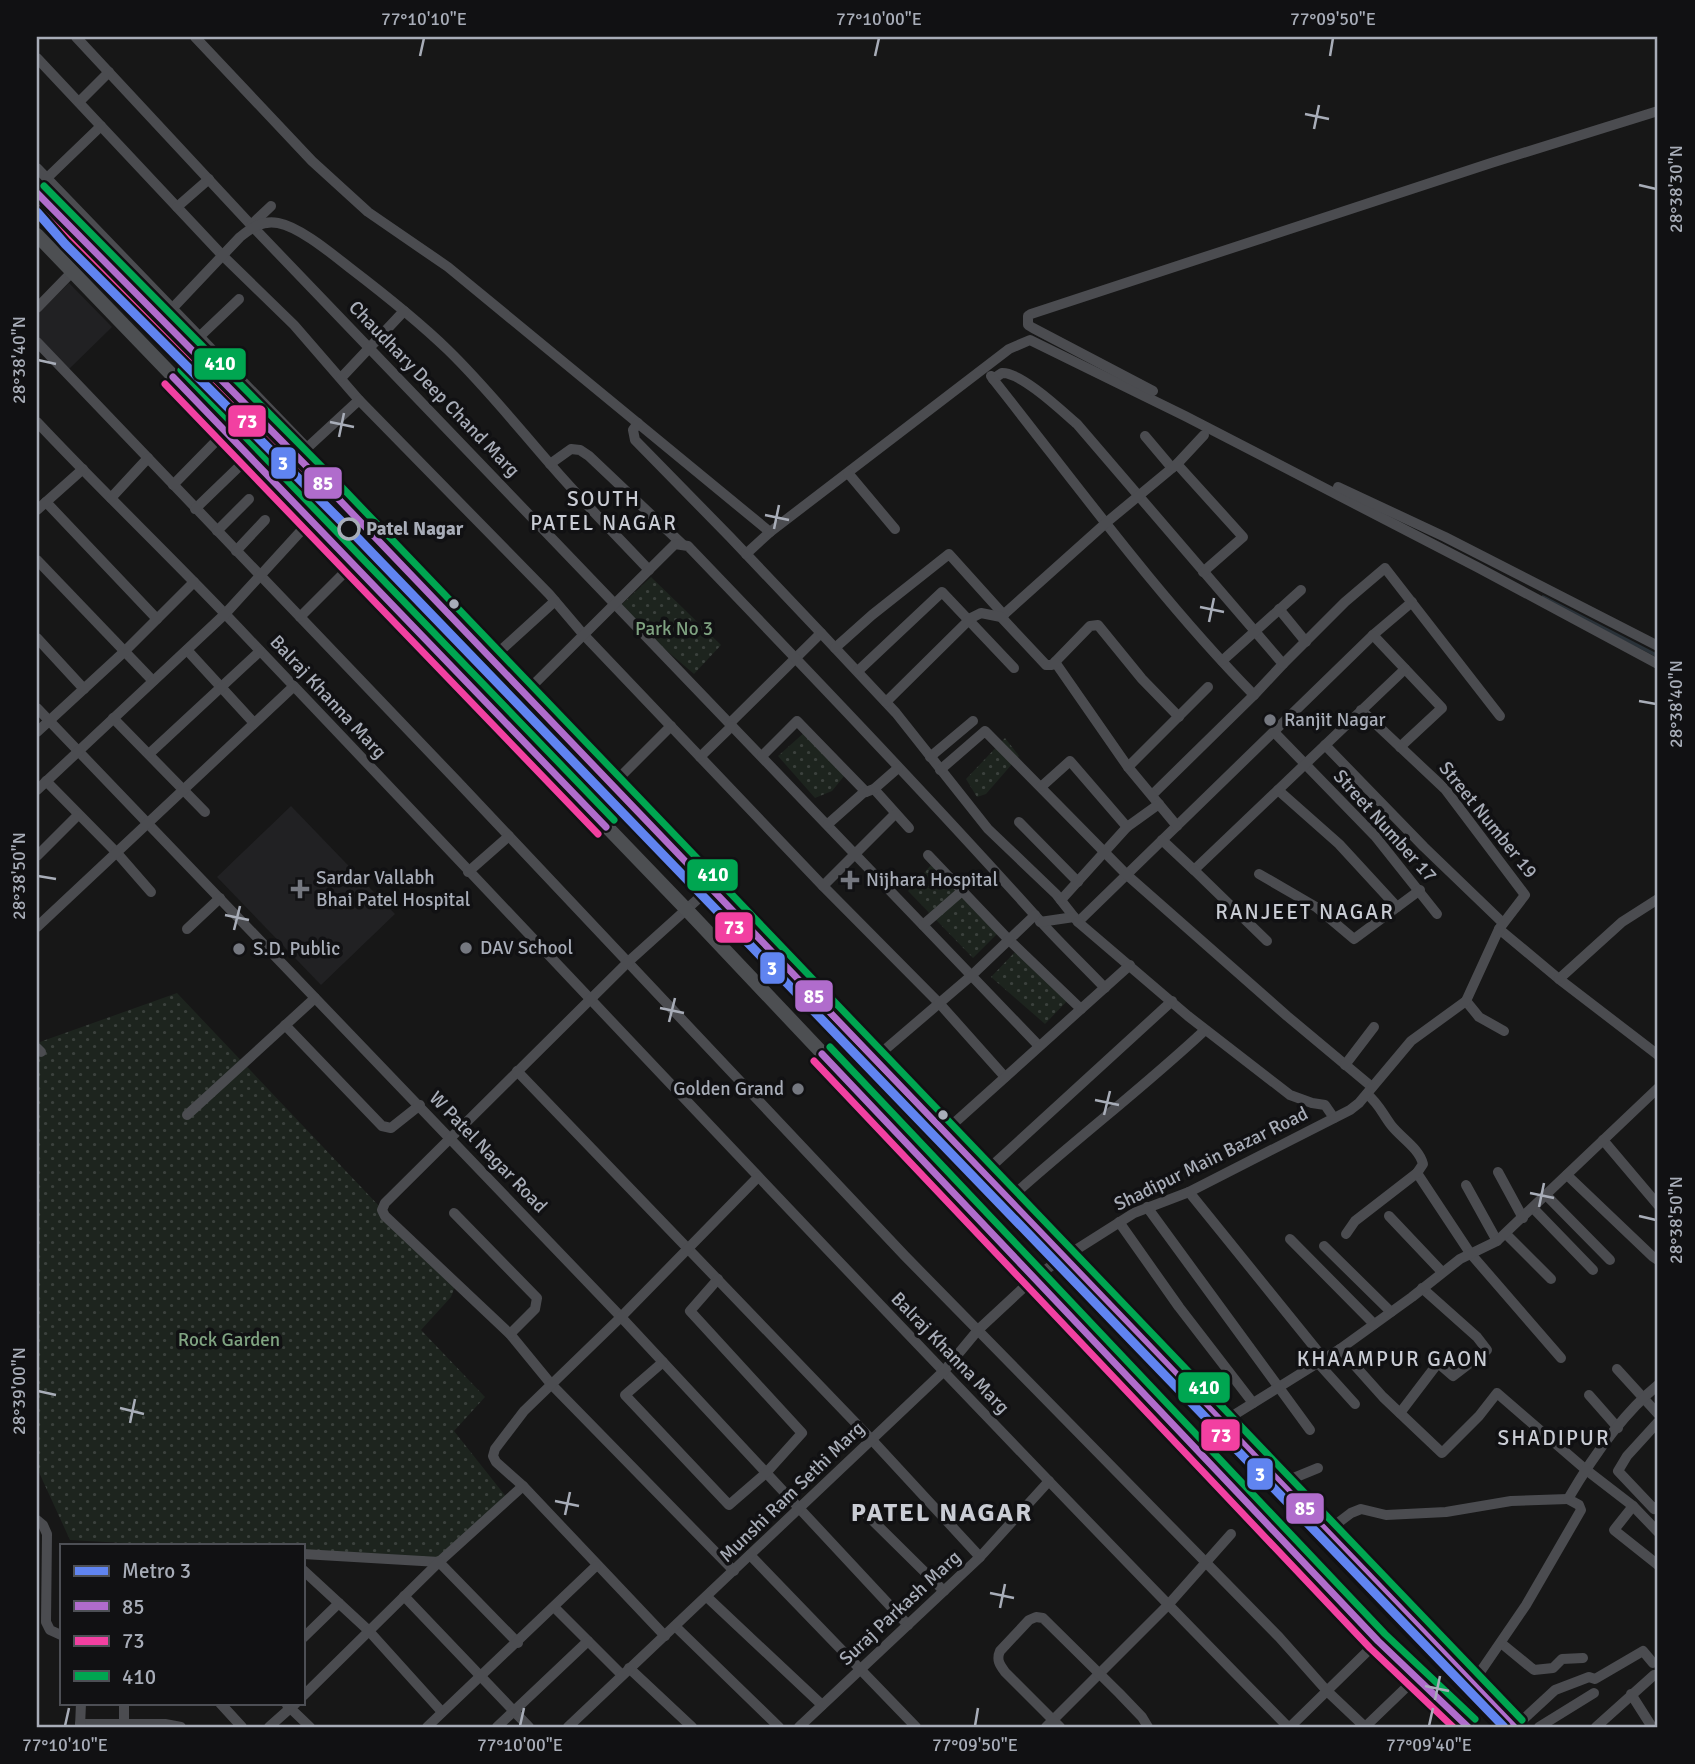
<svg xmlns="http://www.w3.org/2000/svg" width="1695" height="1764" viewBox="0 0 1695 1764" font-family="Signika,sans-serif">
<defs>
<pattern id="grass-dots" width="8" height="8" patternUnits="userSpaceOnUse" patternTransform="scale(1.75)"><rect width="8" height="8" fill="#1d241e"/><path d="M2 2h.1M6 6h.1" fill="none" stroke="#3b413d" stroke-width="1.8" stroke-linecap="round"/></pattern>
</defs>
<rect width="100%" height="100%" fill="#171717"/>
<g fill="#212123">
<path d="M69,283L112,327L67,371L37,340V314Z"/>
<path d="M291,806L395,914L321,985L217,877Z"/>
</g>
<g fill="url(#grass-dots)">
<path d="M651,577L721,645L694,674L660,645L620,606Z"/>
<path d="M806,731L845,775L832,791L815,798L778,756Z"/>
<path d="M1005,738L1019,756L986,794L977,797L966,779Z"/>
<path d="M931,865L999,932L973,958L908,891Z"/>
<path d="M1016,951L1068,1000L1045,1024L991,977Z"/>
<path d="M177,993L455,1286L451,1297L421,1330L485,1397L454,1431L511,1503L439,1562L303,1554V1545H159L70,1540L37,1468V1043Z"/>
</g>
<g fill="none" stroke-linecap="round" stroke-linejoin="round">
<path stroke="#2a3239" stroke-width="3.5" d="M1543,597L1658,656"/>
<g stroke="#4b4c50" stroke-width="10">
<path d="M76,37L253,227L1039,1046"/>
<path d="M195,37L312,161L368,212L448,267L770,532L1009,349L1030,340L1185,416L1477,567L1658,664"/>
<path d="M37,58L222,255L294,325L359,400"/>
<path d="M79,102L109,72"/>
<path d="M37,168L307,448L359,400L549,594L583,634L823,886L939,1003L1005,1077"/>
<path d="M47,178L101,126"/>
<path d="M177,207L209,179"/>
<path d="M251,225L271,206"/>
<path d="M37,308L72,272"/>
<path d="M168,313L240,237C251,228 262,220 278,223C300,227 332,254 350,268C384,294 417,320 448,350C485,386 517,426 551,465C582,501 616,535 649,570"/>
<path d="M199,337L239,299"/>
<path d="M37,342L456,780L905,1256L1279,1637L1327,1691L1365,1727"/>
<path d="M991,376L993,379L1002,373C1021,372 1062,411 1077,424L1283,664L1254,695"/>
<path d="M341,378L404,311"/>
<path d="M993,379C1077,485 1159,598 1254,695L1152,795"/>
<path d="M1153,391L1033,328L1028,325V316L1031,314L1491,163L1658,111"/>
<path d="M37,422C99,488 165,551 228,617C581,987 929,1362 1288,1727"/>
<path d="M638,423L633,430L635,440L730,537L821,633L730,723"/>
<path d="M1145,436L1172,468"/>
<path d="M550,464L571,449L580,450L589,456L682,544"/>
<path d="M1177,464L1204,435"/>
<path d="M848,473L895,529"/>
<path d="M173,485L226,431"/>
<path d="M1338,487L1445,537L1658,646"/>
<path d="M111,498L148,458"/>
<path d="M46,502L157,619"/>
<path d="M195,509L250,456"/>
<path d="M37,510L83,469"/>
<path d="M217,531L249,499"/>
<path d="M236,551L265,520"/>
<path d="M746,554L770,532"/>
<path d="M37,560L153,681"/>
<path d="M1279,609L1306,642"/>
<path d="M300,617L342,575"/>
<path d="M1001,617L1107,522L1177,464L1243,537L1203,572"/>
<path d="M821,633L896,713L988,829L1056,894L1078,922L1373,635L1412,602"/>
<path d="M1373,635L1442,708L1400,747"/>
<path d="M37,638L84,689"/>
<path d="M835,648L872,615L949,554L1004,615"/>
<path d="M187,650L254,723"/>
<path d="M500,651L555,601"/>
<path d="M1222,661L1301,590"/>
<path d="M1055,662L1090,626L1098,625L1142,679L1179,717"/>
<path d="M1283,664L1345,602L1385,568L1500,716"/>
<path d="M858,671L942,592L1014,668"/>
<path d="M886,702L971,618L981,613L1001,617L1046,665H1052L1055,662L1128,767L1177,826"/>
<path d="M37,708L621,1317L908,1625"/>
<path d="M499,716L524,694L675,544L688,546C807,670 927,795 1042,923C1062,945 1084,966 1105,988"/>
<path d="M113,718L205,812"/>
<path d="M37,732L125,651L194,582"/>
<path d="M1274,732L1375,836L1437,914"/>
<path d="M1325,745L1424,847L1503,923"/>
<path d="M149,754L260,651"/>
<path d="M762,756L797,721L866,792"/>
<path d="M700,757L732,726"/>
<path d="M930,757L973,721"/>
<path d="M1128,767L1208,687"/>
<path d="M940,770L985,731L1127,875L1287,1016L1372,1087"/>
<path d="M618,779L671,726"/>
<path d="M46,781L117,853L151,892"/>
<path d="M1041,787L1070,761L1127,827"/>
<path d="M874,789L909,828"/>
<path d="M37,790L225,614L311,520"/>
<path d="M1278,790L1339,844L1397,907"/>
<path d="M1019,822L1078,882"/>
<path d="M828,824L863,793L874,789L898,768"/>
<path d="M1162,840L1194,870L1405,669"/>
<path d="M928,855L1009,940L1081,1009L952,1125"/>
<path d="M37,856L78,815"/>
<path d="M1194,870L1267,941"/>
<path d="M468,872L509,836"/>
<path d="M1259,874L1316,907L1354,939L1420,890"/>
<path d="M823,886L895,814"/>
<path d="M709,889L628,962L385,1203L382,1210L385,1216L510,1334L551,1384L734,1571"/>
<path d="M1061,900L1127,827L1159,804"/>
<path d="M1040,922L1074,917"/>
<path d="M1078,922L1188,1016L1290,1095L1312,1103L1325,1105L1334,1118"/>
<path d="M923,925L962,891"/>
<path d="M37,927L293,687"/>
<path d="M187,929L220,898"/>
<path d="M1499,929L1559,979L1658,1055"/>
<path d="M1559,979L1622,922L1658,899"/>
<path d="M1466,1001L1479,1017L1504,1031"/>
<path d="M1081,1009L1130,965"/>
<path d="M285,1025L382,1126L391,1128L420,1105"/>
<path d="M37,1048L41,1052"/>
<path d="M881,1053L971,976L1035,915"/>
<path d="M1345,1065L1374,1027"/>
<path d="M517,1071L872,1440L980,1557"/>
<path d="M187,1115L315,998"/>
<path d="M1603,1140L1658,1205"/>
<path d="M1498,1172L1523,1218"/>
<path d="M1417,1173L1470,1253L1561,1358"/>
<path d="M983,1174L1172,1001"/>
<path d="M1567,1175L1652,1256L1658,1260"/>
<path d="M1466,1185L1497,1241"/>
<path d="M1189,1192L1324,1359"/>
<path d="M1546,1195L1610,1260"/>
<path d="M1008,1200C1072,1142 1142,1089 1205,1030"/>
<path d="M1147,1207L1310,1430"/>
<path d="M1533,1208L1593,1270"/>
<path d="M454,1213L537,1298L535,1309L510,1334"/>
<path d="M1389,1216L1442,1272"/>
<path d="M1119,1222L1179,1307L1253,1403"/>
<path d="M1346,1234L1355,1221L1417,1173L1423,1164C1419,1148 1401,1138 1391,1125C1382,1113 1379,1104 1367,1094"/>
<path d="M1506,1234L1551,1279"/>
<path d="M1290,1239L1374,1324"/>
<path d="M1324,1246L1391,1312"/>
<path d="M1340,1349L1383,1397L1442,1453L1479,1416L1497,1393L1585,1469L1633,1506L1658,1532"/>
<path d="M663,1362L625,1395L729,1505L766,1473L802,1433L690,1311L718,1279"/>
<path d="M1318,1363L1355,1404"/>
<path d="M1617,1369L1658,1414"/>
<path d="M1589,1395L1618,1428"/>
<path d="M1400,1413L1438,1363L1453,1376L1487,1350L1477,1337L1422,1288"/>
<path d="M1658,1422L1627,1456L1618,1471L1654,1509L1658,1506"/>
<path d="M1221,1423L1340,1349L1412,1297L1460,1259L1497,1241L1658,1088"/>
<path d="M1279,1484L1318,1468"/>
<path d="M1633,1506L1614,1530L1658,1565"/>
<path d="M867,1515L944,1591"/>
<path d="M37,1520L43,1525L47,1534L46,1622L50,1630L61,1635"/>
<path d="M1326,1532L1351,1513L1361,1509L1386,1515L1446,1512L1511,1501L1568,1499"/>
<path d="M303,1554L439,1562L523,1486"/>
<path d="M750,1555L916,1727"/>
<path d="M303,1570L368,1630L442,1712"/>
<path d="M404,1596L529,1727"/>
<path d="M707,1597L822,1705"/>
<path d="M554,1607L622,1675"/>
<path d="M676,1627L779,1727"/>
<path d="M665,1636L523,1486L496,1462L493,1456L495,1449L524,1411L621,1317L758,1177"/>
<path d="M303,1638L339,1603"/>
<path d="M1501,1643L1534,1670L1553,1668L1562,1659L1583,1658"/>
<path d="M629,1668L692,1727"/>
<path d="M1472,1684L1526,1605L1581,1510L1579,1505L1568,1499C1592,1458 1621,1415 1658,1385"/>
<path d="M1631,1694L1652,1727"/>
<path d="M303,1696L439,1562L518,1643"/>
<path d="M220,1703L242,1727"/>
<path d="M287,1705L310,1727"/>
<path d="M80,1724H165L181,1727"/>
<path d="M80,1727L81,1703"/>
<path d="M124,1727V1703"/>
<path d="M269,1727L296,1703"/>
<path d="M427,1727L596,1566"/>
<path d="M497,1727L588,1641"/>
<path d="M568,1727L944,1371L978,1330L1035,1277L1063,1258L1134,1213L1189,1192L1350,1110L1359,1103L1411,1041L1466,1001L1499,929L1525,895L1445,789L1361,710"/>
<path d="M799,1727L980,1557L1049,1481"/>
<path d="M1046,1727L1168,1605L1231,1534"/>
<path d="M1060,1727L1005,1672C1000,1665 996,1660 1000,1651L1029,1620L1036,1617L1043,1618L1119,1693L1142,1717L1148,1727"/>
<path d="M1290,1727L1378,1641"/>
<path d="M1365,1727L1417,1677"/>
<path d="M1515,1727L1555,1690L1589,1677L1595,1679L1643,1651L1653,1663"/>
<path d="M1539,1727L1594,1693"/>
<path d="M1596,1727L1654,1675H1658"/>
</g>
<g stroke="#4d4f52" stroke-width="14">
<path d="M37,193L326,486L1514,1727"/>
<path d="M37,235L686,909L1378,1641L1468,1727"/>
</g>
<g stroke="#111113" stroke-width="12">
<g id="bus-1">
<path d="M37,193L326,486L1514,1727"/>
<path d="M173,377L606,827"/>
<path d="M822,1054L1378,1641L1468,1727"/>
</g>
</g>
<g stroke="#111113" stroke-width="12">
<g id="bus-2">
<path d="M37,208L318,493L1500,1727"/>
<path d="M165,384L598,834"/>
<path d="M814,1061L1370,1648L1453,1727"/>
</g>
</g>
<g stroke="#111113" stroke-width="12">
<g id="bus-3">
<path d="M44,186L334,479L1522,1720"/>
<path d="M181,370L614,820"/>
<path d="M830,1047L1385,1634L1475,1719"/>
</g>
</g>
<use href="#bus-1" stroke="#b06ccc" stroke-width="7"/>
<use href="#bus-2" stroke="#f240a1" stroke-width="7"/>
<use href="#bus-3" stroke="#00a651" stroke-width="7"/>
<g stroke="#111113" stroke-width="14">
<path id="metro-1" d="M37,212L65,244L349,529L1504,1727"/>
</g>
<use href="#metro-1" stroke="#6084f0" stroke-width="9"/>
</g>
<path fill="none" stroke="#a8adb8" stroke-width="2.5" d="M420,56L424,38M875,56L879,38M1330,56L1333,38M1305,114L1329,119M1314,129L1319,105M1639,185L1656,189M38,360L56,364M330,422L354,427M339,437L344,413M765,515L789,520M774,529L779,505M1200,607L1224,612M1209,622L1214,598M1639,701L1656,704M38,876L56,879M225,915L249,920M234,930L240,906M660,1008L684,1013M669,1022L675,998M1095,1100L1119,1105M1104,1115L1110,1091M1530,1193L1554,1198M1539,1207L1544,1183M1639,1216L1656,1220M38,1391L56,1395M120,1408L144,1414M130,1423L135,1399M555,1501L579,1506M565,1515L570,1492M990,1593L1014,1598M1000,1608L1005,1584M1425,1686L1449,1691M1435,1700L1440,1676M65,1726L69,1708M520,1726L524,1708M975,1726L978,1708M1429,1726L1433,1708"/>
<circle fill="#111113" stroke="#a8adb8" stroke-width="3.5" cx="349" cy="529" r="10"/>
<g fill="#a8adb8" stroke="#111113" stroke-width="2.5">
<circle cx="454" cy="604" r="6"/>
<circle cx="943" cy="1115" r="6"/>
</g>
<g fill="#757880" stroke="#111113" stroke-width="2.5">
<circle cx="1270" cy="720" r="7"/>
<path d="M846.5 869.5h7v7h7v7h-7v7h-7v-7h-7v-7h7z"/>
<path d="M296.5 878.5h7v7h7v7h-7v7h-7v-7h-7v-7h7z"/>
<circle cx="466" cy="948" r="7"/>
<circle cx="239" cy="949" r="7"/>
<circle cx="798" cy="1089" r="7"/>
</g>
<g text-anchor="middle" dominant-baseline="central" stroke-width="7" stroke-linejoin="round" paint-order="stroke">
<g font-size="19" fill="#a8adb8" stroke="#111113">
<text transform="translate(434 389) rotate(46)">Chaudhary Deep Chand Marg</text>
<text transform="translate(328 697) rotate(47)">Balraj Khanna Marg</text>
<text transform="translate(1488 820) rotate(51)">Street Number 19</text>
<text transform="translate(1385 826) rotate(48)">Street Number 17</text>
<text transform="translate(488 1152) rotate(46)">W Patel Nagar Road</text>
<text transform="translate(1211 1159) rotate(-26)">Shadipur Main Bazar Road</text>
<text transform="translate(950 1353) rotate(46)">Balraj Khanna Marg</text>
<text transform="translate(792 1492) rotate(-44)">Munshi Ram Sethi Marg</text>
<text transform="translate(900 1608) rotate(-43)">Suraj Parkash Marg</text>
</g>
<g font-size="19" font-weight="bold" fill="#a8adb8" stroke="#111113" text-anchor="start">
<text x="366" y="529">Patel Nagar</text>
</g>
<g font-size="19" fill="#7fa381" stroke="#111113">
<text x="674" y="629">Park No 3</text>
<text x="229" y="1340">Rock Garden</text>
</g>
<g font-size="19" fill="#a8adb8" stroke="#111113" text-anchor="start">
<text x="1284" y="720">Ranjit Nagar</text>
<text x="316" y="878">Sardar Vallabh<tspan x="316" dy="22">Bhai Patel Hospital</tspan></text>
<text x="866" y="880">Nijhara Hospital</text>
<text x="480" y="948">DAV School</text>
<text x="253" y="949">S.D. Public</text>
<text x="784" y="1089" text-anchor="end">Golden Grand</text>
</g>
<g font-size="21" letter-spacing="2" fill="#c9ccd4" stroke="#111113">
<text x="604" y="499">SOUTH<tspan x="604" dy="24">PATEL NAGAR</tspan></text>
<text x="1305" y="912">RANJEET NAGAR</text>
<text x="1393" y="1359">KHAAMPUR GAON</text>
<text x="1554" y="1438">SHADIPUR</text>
</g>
<g font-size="26" font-weight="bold" letter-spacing="2" fill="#c9ccd4" stroke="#111113">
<text x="942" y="1513">PATEL NAGAR</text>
</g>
</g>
<g stroke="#111113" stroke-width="2.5">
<rect x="193" y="347" width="54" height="34" rx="7" fill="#00a651"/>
<rect x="227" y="404" width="40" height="34" rx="7" fill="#f240a1"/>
<rect x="270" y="446" width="27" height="34" rx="7" fill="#6084f0"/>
<rect x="303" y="466" width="40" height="34" rx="7" fill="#b06ccc"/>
<rect x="686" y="858" width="53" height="34" rx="7" fill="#00a651"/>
<rect x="714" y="911" width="40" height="33" rx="7" fill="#f240a1"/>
<rect x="759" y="951" width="27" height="34" rx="7" fill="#6084f0"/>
<rect x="794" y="979" width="40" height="34" rx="7" fill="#b06ccc"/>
<rect x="1177" y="1371" width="54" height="33" rx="7" fill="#00a651"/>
<rect x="1200" y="1418" width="41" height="34" rx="7" fill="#f240a1"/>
<rect x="1246" y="1457" width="28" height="34" rx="7" fill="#6084f0"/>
<rect x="1285" y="1492" width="40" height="33" rx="7" fill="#b06ccc"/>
</g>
<g font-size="19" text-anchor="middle" font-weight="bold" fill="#fff">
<text x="220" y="370">410</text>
<text x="247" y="428">73</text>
<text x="283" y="470">3</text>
<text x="323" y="490">85</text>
<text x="713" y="881">410</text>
<text x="734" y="934">73</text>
<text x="772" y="975">3</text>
<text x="814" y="1003">85</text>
<text x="1204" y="1394">410</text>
<text x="1221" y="1442">73</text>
<text x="1260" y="1481">3</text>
<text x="1305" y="1515">85</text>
</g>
<rect width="1695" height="1764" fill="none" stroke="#111113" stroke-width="77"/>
<rect x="60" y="1544" width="245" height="161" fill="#111113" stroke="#4d4f55" stroke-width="2"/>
<rect x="74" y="1566" width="35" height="10" fill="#6084f0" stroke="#4d4f55" stroke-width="2"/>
<text x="122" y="1578" font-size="21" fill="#a8adb8">Metro 3</text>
<rect x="74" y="1601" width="35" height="10" fill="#b06ccc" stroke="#4d4f55" stroke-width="2"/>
<text x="122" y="1614" font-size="21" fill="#a8adb8">85</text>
<rect x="74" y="1636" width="35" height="10" fill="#f240a1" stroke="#4d4f55" stroke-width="2"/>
<text x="122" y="1648" font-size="21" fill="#a8adb8">73</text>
<rect x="74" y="1671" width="35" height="10" fill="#00a651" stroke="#4d4f55" stroke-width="2"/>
<text x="122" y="1684" font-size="21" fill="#a8adb8">410</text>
<rect x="38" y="38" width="1618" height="1688" fill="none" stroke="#a8adb8" stroke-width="2.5"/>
<g font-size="18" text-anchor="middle" fill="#a8adb8">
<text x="424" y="25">77°10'10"E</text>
<text x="879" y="25">77°10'00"E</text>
<text x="1333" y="25">77°09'50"E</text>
<text transform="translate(1676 189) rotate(-90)" y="6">28°38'30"N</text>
<text transform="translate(19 360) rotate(-90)" y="6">28°38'40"N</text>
<text transform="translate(1676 704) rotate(-90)" y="6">28°38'40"N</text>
<text transform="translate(19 876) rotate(-90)" y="6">28°38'50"N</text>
<text transform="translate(1676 1220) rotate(-90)" y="6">28°38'50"N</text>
<text transform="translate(19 1391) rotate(-90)" y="6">28°39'00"N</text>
<text x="65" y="1751">77°10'10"E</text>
<text x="520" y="1751">77°10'00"E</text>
<text x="975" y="1751">77°09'50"E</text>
<text x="1429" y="1751">77°09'40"E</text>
</g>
</svg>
